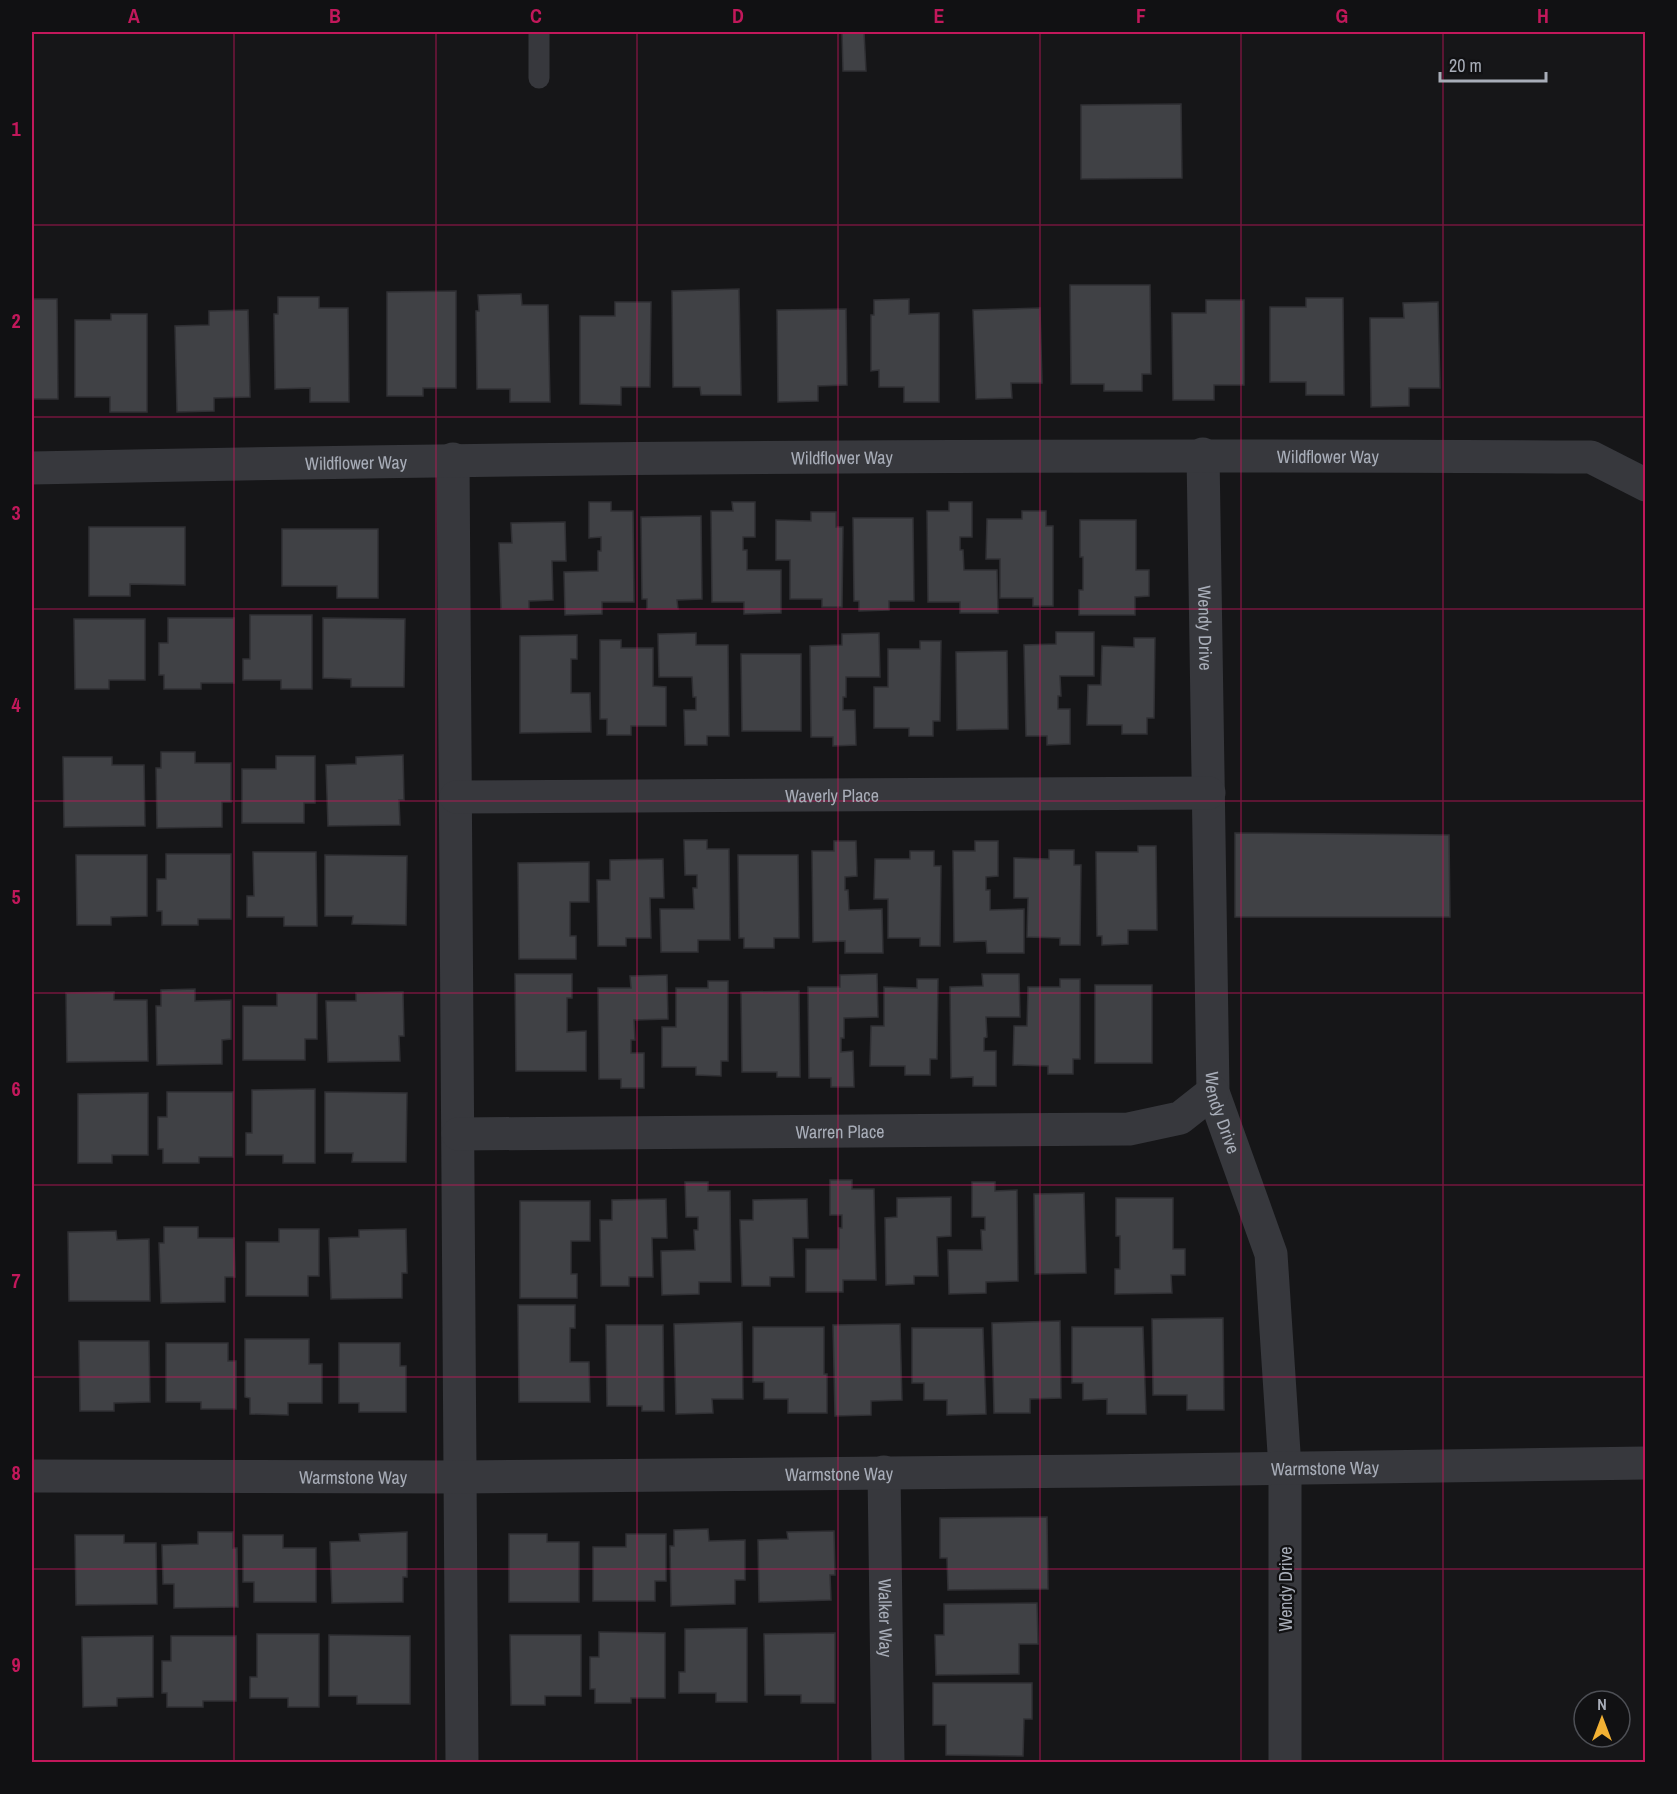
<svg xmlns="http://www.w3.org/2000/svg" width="1677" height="1794" viewBox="0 0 1677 1794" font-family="'Archivo Narrow',sans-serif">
<rect width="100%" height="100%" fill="#161618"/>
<g fill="#404145" stroke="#303034" stroke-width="1.5">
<path d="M842,32H864L866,71H843Z"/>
<path d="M1181,104L1182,178L1081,179V105Z"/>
<path d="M1070,285H1150L1151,374H1142V391H1104V384H1071Z"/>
<path d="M739,289L741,395H701L700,387H673L672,291Z"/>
<path d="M456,291V388H423V396H387V292Z"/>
<path d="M521,294L522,305H548L550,402H510V389H477L476,311H479L478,295Z"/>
<path d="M278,297H319V308H348L349,402H310V388L275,389L274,314H278Z"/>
<path d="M1306,298H1343L1344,395H1306V382H1270V307H1306Z"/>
<path d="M32,299H57L58,399H32Z"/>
<path d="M909,299V314L939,313V402H904V387H879V370L871,371V315H874V300Z"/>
<path d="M1206,300H1244V385H1214V400H1173L1172,313H1206Z"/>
<path d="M615,302H651L650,387H621V405L580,404V316H615Z"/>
<path d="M1438,302L1440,388H1409V406L1371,407L1370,318H1404L1403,303Z"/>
<path d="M1040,308L1042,383H1011L1012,398L976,399L973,310Z"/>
<path d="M846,309L847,385L818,386V401L778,402L777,310Z"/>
<path d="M248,310L250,397L214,398V411L177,412L175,326L209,325V311Z"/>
<path d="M111,314H147V412H110V397H75V320H111Z"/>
<path d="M589,502H611V511H633L634,602H602V614L565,615L564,572L598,571V551H601V537L589,538Z"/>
<path d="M732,502H755V537H743V550H747V570H781V613L744,614V602H712L711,511H733Z"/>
<path d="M949,502H972V537H960V550H963L964,570H997L998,613H960V602H928L927,511H949Z"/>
<path d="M1022,511H1046V526H1053V606H1033V598H1000V559H986L987,519H1022Z"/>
<path d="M811,512H836V527H843L842,607H822V599H790V560H776V520L811,521Z"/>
<path d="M701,516L702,599L677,600L678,609H647V599H642L641,517Z"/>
<path d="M853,518H913L914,601H889V610L859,611V601H854Z"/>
<path d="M1080,520H1136V570H1149V596L1135,597V615H1079V590H1083V557H1080Z"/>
<path d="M565,522L566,561H552L553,600L529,601V609H501L499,543H512L511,523Z"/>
<path d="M89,527H185V585L130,584V596H89Z"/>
<path d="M282,529H378V598H337V586H282Z"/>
<path d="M250,615H312V689H281V680H243V659H250Z"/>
<path d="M168,618H234V683H201V689H164V675H159V643H168Z"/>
<path d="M323,618L405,619L404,687H351V679L323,678Z"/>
<path d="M74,619H145V680H109V689H75Z"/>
<path d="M1056,632H1094V676H1060L1061,696H1058V709H1070V744L1047,745V736H1026L1024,645L1056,644Z"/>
<path d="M696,633V645H728L729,736H707V745H685L684,710H696V697H693L692,677H659L658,634Z"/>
<path d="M879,633L880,677H846V697H843V710H855L856,745L833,746V737H811L810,646L842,645V634Z"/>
<path d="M577,635V659H571V693H590L591,732L520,733V636Z"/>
<path d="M1134,638H1155L1154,718H1147V734H1122V725H1087L1088,685H1101L1102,646L1134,647Z"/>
<path d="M600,640H621V648H653V686L666,687V726H631V735H607V719H600Z"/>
<path d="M920,641H941L940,721H933V736H909V728H874V687H888V649H920Z"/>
<path d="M1007,651L1008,729L957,730L956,652Z"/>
<path d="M741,654H801V731H742Z"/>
<path d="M161,752H195V763H231V802H222V827L157,828L156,768H161Z"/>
<path d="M403,755L404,800H399L400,825L328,826L326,765L356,764V757Z"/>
<path d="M276,756H315V803H304V823H242V769H276Z"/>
<path d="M63,757H112V765H144L145,826L64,827Z"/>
<path d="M1235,833L1449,835L1450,917H1235Z"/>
<path d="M684,840H707V849H729L730,940H698V952H661L660,909H694L693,888H697V875H685Z"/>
<path d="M834,841H856L857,876L845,877V890H848L849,910L882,909L883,953H845V941L813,942L812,851H834Z"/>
<path d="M975,841H998V876L986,877V890H990V910L1024,909V953H987L986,941L954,942L953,851H975Z"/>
<path d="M1138,846H1156L1157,930H1128V944L1102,945V936H1097L1096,852H1138Z"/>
<path d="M1049,850H1074V865H1081L1080,945H1060V938L1027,937L1028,898H1014V858L1049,859Z"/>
<path d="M910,851H934V866H941L940,946H920V938H888V899H874L875,859H910Z"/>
<path d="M253,852H316L317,926H284V917H247V896H254Z"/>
<path d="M166,854H231V919H198V925H162V911H157V879H166Z"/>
<path d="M76,855H147V916L111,917V925H77Z"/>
<path d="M325,855L407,856L406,925L352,924L353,916H325Z"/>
<path d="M738,855H798L799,938H774V948H744V938H739Z"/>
<path d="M663,859L664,898H650L651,938H626V946H598L597,880H610V860Z"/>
<path d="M589,862V902H570V936H576V959H519L518,863Z"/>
<path d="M515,974H572V998H567V1032L586,1031V1071H516Z"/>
<path d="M877,974L878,1017L844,1018V1038H841V1052L853,1051L854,1087H831V1078H809L808,987H840V975Z"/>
<path d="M982,974H1019L1020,1017H986L987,1037L984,1038V1051H996V1086H973V1077L951,1078L950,987L983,986Z"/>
<path d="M667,975L668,1019L634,1020L635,1040H631V1053H644V1088H621V1079H599L598,988H631L630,976Z"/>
<path d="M917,979H938L937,1059H930V1075H905V1066H870L871,1026H884V987L917,988Z"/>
<path d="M1060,979H1080V1059H1073V1074H1048V1066L1013,1065L1014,1026H1027L1028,987H1060Z"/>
<path d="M708,981H728V1061H721V1076L696,1075V1067H662V1027H676V988H708Z"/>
<rect x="1095" y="985" width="57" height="78"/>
<path d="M195,989V1001L231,1000V1039L222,1040V1064L157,1065L156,1006H161V990Z"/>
<path d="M799,991L800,1077H777V1072H742L741,992Z"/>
<path d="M114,992V1000H147L148,1061L67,1062L66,993Z"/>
<path d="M403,992L404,1036H399L400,1061L328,1062L326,1001H356V993Z"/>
<path d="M277,993H317V1039H305V1060H243V1006H277Z"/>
<path d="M315,1089V1163H283V1155H246V1133H252V1090Z"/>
<path d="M167,1092H233V1157H199V1163H163V1149H158V1117H167Z"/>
<path d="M325,1092L407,1093L406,1162H352L353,1153H325Z"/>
<path d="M148,1093V1155H112V1163H78V1094Z"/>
<path d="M830,1180H852V1189H874L876,1280H843V1292H806V1249H839V1228H842V1215H830Z"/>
<path d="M685,1182H708V1191H730L731,1282H699V1294L662,1295L661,1251L695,1250L694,1230H698V1217H686Z"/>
<path d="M972,1182H995V1191L1017,1190L1018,1281L986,1282V1293L949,1294L948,1250H982L981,1230H985V1217H972Z"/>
<path d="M1084,1193L1086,1273L1035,1274L1034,1194Z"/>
<path d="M951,1197V1236L937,1237L938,1276H914V1284L886,1285L885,1218L897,1217V1198Z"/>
<path d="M1116,1198H1173V1249H1185V1275H1171L1172,1293L1115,1294V1269H1120V1236H1116Z"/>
<path d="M666,1199L667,1238H652L653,1277H629V1286H601L600,1220H612V1200Z"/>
<path d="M807,1199L808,1238H793L794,1277H770V1286H742L740,1220H753V1200Z"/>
<path d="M520,1201H590V1241H571V1274H577V1298H520Z"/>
<path d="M164,1227H198V1238H234L235,1277H225V1302L161,1303L159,1243H164Z"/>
<path d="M279,1229H319V1276H308V1296H246V1242H279Z"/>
<path d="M406,1229L407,1273H402V1298L331,1299L329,1238L359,1237V1230Z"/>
<path d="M116,1231L117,1240L149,1239L150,1301H69L68,1232Z"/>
<path d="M518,1305H575V1328H570V1362H589L590,1402H519Z"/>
<path d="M1223,1318L1224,1410H1187V1395H1153L1152,1319Z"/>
<path d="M1060,1321L1061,1398L1030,1399V1413H994L992,1323Z"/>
<path d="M742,1322L743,1399H712L713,1413L676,1414L674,1324Z"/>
<path d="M900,1324L902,1400L871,1401V1415L835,1416L833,1325Z"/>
<path d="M606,1325H663L664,1411H642V1406H607Z"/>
<path d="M753,1327H824V1374H827V1413H788V1399H764V1382H753Z"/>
<path d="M1072,1327H1143L1146,1414H1107V1399L1083,1400V1383H1072Z"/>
<path d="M912,1328H983L986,1414L947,1415V1400H924V1383H912Z"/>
<path d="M245,1339H309V1364H322V1403H288V1415L250,1414V1398L245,1397Z"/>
<path d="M79,1341H149L150,1402L114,1403V1411H80Z"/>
<path d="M166,1343H228V1361H236V1409H201V1402H166Z"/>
<path d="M339,1343H400V1366H406V1412H359V1403H339Z"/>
<path d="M1047,1517L1048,1589L948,1590L947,1558H940V1518Z"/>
<path d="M708,1529L709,1541L745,1540V1580H735V1604L671,1606L670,1546H674V1530Z"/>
<path d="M834,1531L835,1575H830L831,1600L759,1602L758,1540L788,1539L787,1532Z"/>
<path d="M198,1532H233V1548H237L238,1607L174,1608V1584H163L162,1545L198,1544Z"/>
<path d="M407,1532V1577H403V1602L332,1603L330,1542L360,1541L359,1534Z"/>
<path d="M509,1534H547V1542H579V1602H509Z"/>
<path d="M626,1534H666V1581H655V1601H593V1547H626Z"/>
<path d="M75,1535H124V1543H156L157,1604L76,1605Z"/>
<path d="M243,1535H283V1548H316V1602H254V1582H243Z"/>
<path d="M1037,1603L1038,1644H1019V1674L936,1675L935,1635H944V1604Z"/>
<path d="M747,1628V1702H716V1693H679V1672H685V1629Z"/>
<path d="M599,1632L665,1633V1698H631V1703H595V1689H590V1657H599Z"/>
<path d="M835,1633V1703H801V1695H765L764,1634Z"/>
<path d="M257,1634H319V1707H288V1698H250V1677H257Z"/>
<path d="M329,1635L410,1636V1704H357V1696H329Z"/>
<path d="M510,1635H581V1696H545V1705H511Z"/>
<path d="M153,1636V1697L117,1698V1706L83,1707L82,1637Z"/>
<path d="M171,1636H236V1701H203V1707H167V1693H162V1661H171Z"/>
<path d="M933,1683H1032V1719H1024L1023,1756L946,1755V1725H933Z"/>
</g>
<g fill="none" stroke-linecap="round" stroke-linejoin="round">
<path stroke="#37383d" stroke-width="21" d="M539,32V78"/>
<g stroke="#37383d" stroke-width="33">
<path id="s1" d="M1203,454L1213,1092L1271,1254L1285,1468V1762"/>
<path d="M453,459L462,1762"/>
<path id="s2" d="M32,468C551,457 1071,454 1591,457L1646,485"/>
<path id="s3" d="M456,797L1209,793"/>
<path id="s4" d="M458,1134L1129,1129L1180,1118L1213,1092"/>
<path id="s5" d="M884,1472L888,1762"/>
<path id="s6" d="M32,1476L459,1477L1097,1471L1646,1463"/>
</g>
</g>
<path fill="none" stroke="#c2185b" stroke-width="1.5" stroke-opacity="0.55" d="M234,32V1762M436,32V1762M637,32V1762M838,32V1762M1040,32V1762M1241,32V1762M1443,32V1762M32,225H1646M32,417H1646M32,609H1646M32,801H1646M32,993H1646M32,1185H1646M32,1377H1646M32,1569H1646"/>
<g text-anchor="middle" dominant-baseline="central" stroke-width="4.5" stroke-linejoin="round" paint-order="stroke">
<g font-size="18" fill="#a8adb8" stroke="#111113">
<text stroke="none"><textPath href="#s2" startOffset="1296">Wildflower Way</textPath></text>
<text stroke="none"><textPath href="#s2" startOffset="810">Wildflower Way</textPath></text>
<text stroke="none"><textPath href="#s2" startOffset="324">Wildflower Way</textPath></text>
<text stroke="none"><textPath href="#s1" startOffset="174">Wendy Drive</textPath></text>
<text stroke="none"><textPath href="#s3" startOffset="376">Waverly Place</textPath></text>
<text stroke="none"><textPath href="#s1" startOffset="660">Wendy Drive</textPath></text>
<text stroke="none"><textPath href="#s4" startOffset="382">Warren Place</textPath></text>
<text stroke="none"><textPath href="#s6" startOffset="1293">Warmstone Way</textPath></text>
<text stroke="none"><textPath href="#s6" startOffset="807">Warmstone Way</textPath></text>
<text stroke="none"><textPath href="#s6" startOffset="321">Warmstone Way</textPath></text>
<text transform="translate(1285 1589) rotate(-90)">Wendy Drive</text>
<text stroke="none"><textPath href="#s5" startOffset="146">Walker Way</textPath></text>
</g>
</g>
<rect width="1677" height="1794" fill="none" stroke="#111113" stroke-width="66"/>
<g transform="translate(1602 1719)"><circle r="28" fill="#111113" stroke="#4d4f55" stroke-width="1.5"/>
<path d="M0-4.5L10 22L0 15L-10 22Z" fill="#f2b134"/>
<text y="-9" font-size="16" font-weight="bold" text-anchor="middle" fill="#a8adb8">N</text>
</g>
<path d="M1440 72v9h106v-9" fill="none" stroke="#a8adb8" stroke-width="3"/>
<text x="1449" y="72" font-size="18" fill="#a8adb8" stroke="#111113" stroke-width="4.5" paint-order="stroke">20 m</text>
<rect x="33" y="33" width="1611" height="1728" fill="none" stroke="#c2185b" stroke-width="2"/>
<g font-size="20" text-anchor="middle" font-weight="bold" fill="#c2185b">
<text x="134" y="23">A</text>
<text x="335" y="23">B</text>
<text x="536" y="23">C</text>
<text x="738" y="23">D</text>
<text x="939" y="23">E</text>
<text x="1141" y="23">F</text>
<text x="1342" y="23">G</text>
<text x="1543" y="23">H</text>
<text x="16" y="136">1</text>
<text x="16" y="328">2</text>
<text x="16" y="520">3</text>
<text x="16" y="712">4</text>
<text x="16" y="904">5</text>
<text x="16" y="1096">6</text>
<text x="16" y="1288">7</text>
<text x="16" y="1480">8</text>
<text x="16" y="1672">9</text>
</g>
</svg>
